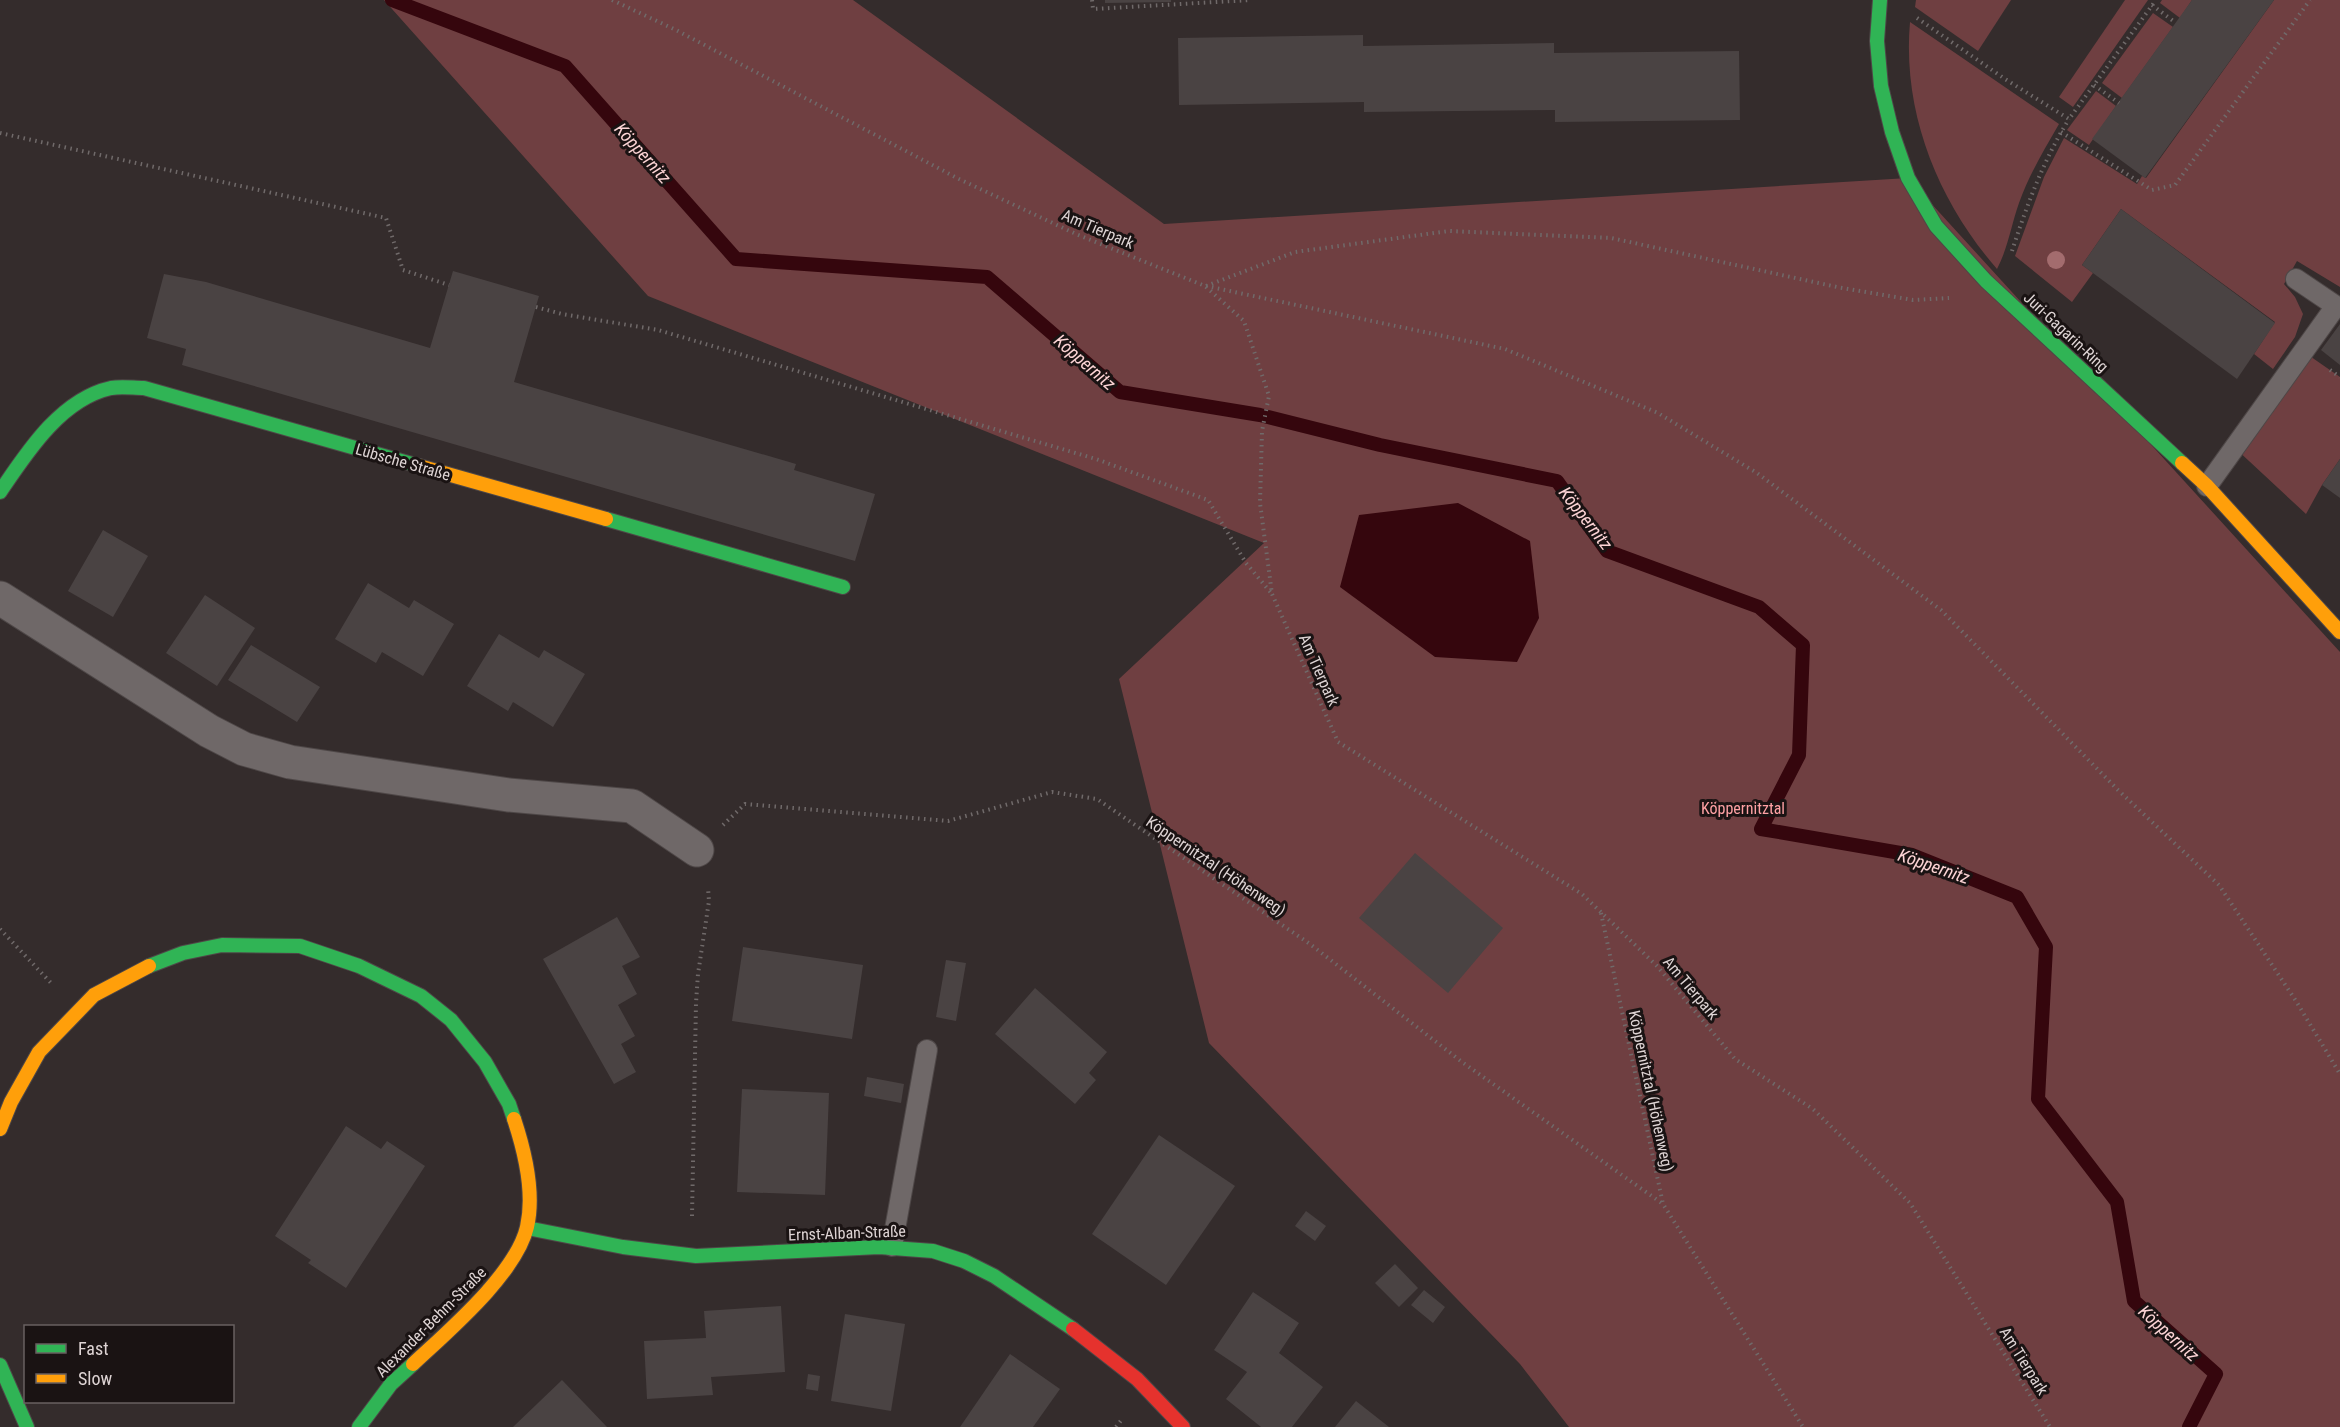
<svg xmlns="http://www.w3.org/2000/svg" width="2340" height="1427" viewBox="0 0 2340 1427" font-family="'Roboto Condensed',sans-serif">
<rect width="100%" height="100%" fill="#342c2c"/>
<g fill="#6f3f41">
<path d="M384,0H853L1164,224L1908,178L2340,652V1427H1569L1520,1364L1209,1043L1119,679L1264,543L648,296Z"/>
<path d="M1916,0H2011L1978,51L1915,7Z"/>
<path d="M2125,0H2148L2073,107L2059,97Z"/>
<path d="M2162,0H2192L2180,18L2160,3Z"/>
<path d="M2274,0H2340V287L2297,261L2284,284L2295,297L2303,314L2295,337L2273,369L2254,354L2275,322L2121,209L2082,265L2093,273L2072,302L2015,256L2044,177L2064,138L2137,184L2142,176L2146,178Z"/>
<path d="M2153,13L2173,27L2122,98L2102,83Z"/>
<path d="M1910,22L2059,124C2044,150 2029,175 2019,203C2011,226 2008,248 1997,269C1938,201 1902,113 1910,22Z"/>
<path d="M2096,91L2116,106L2089,145L2067,130Z"/>
<path d="M2304,352L2340,377V459L2322,485L2306,514L2235,448Z"/>
</g>
<path fill="#35060d" d="M1458,503L1530,541L1539,618L1517,662L1435,657L1340,587L1359,515Z"/>
<g fill="none" stroke-linecap="round" stroke-linejoin="round">
<path stroke="#35060d" stroke-width="14" d="M392,0L565,66L736,259L987,277L1120,392L1260,415L1380,445L1557,481L1607,551L1759,607L1803,645L1799,755L1761,829L1912,855L2017,897L2046,947L2038,1099L2117,1202L2134,1301L2216,1374L2189,1427"/>
</g>
<g fill="#4a4343">
<path d="M1105,0H1171V2L1105,3Z"/>
<path d="M2192,0H2274L2145,178L2092,139Z"/>
<path d="M1363,35V46L1554,43V53L1739,51L1740,120L1555,122V110L1364,112V102L1179,105L1178,38Z"/>
<path d="M2121,209L2275,323L2237,379L2082,265Z"/>
<path d="M453,271L539,296L514,382L796,464L794,470L875,494L855,561L182,365L186,349L147,338L164,274L206,282L430,348Z"/>
<path d="M2340,324V365L2321,350Z"/>
<path d="M2340,459V498L2322,485Z"/>
<path d="M103,530L148,556L113,617L68,591Z"/>
<path d="M368,583L409,608L414,600L454,624L423,676L382,652L376,663L335,639Z"/>
<path d="M205,595L255,628L217,686L166,653Z"/>
<path d="M499,634L539,658L544,650L585,674L553,727L513,702L508,711L467,686Z"/>
<path d="M251,645L320,687L297,722L228,680Z"/>
<path d="M1415,853L1503,928L1448,993L1359,918Z"/>
<path d="M617,917L640,957L622,966L637,994L618,1005L635,1036L621,1044L636,1072L614,1084L543,959Z"/>
<path d="M743,947L863,965L852,1039L732,1021Z"/>
<path d="M946,960L966,963L956,1021L936,1017Z"/>
<path d="M1035,988L1107,1052L1089,1073L1096,1080L1075,1104L995,1034Z"/>
<path d="M867,1077L904,1084L901,1103L864,1096Z"/>
<path d="M742,1089L829,1093L825,1195L737,1192Z"/>
<path d="M346,1126L381,1149L387,1141L425,1166L346,1288L308,1263L311,1260L275,1236Z"/>
<path d="M1159,1135L1235,1186L1166,1285L1092,1234Z"/>
<path d="M1306,1211L1326,1226L1315,1241L1295,1226Z"/>
<path d="M1395,1264L1418,1288L1399,1307L1375,1283Z"/>
<path d="M1424,1290L1445,1307L1433,1323L1411,1305Z"/>
<path d="M1253,1292L1299,1323L1279,1353L1323,1387L1292,1427H1261L1226,1399L1247,1372L1214,1350Z"/>
<path d="M781,1306L785,1372L711,1377L713,1395L647,1399L644,1341L706,1338L704,1311Z"/>
<path d="M845,1314L905,1324L891,1411L831,1401Z"/>
<path d="M1010,1354L1060,1389L1033,1427H960Z"/>
<path d="M808,1374L820,1376L818,1391L806,1389Z"/>
<path d="M562,1380L607,1427H513Z"/>
<path d="M1356,1401L1389,1427H1335Z"/>
</g>
<g fill="none" stroke-linecap="round" stroke-linejoin="round">
<g stroke="#4e4747" stroke-width="22">
<g id="lane">
<path d="M2207,486L2336,306L2296,279"/>
<path d="M892,1246L927,1050"/>
</g>
</g>
<g stroke="#4e4747" stroke-width="35">
<path id="street" d="M0,598L209,731L244,749L290,762L508,795L632,806L697,850"/>
</g>
<g stroke="#4e4747" stroke-width="16">
<g id="fast">
<path d="M1880,0L1877,41L1881,86L1892,132L1908,178L1936,226L1986,281L2182,463"/>
<path d="M0,492C27,452 61,399 111,388C122,386 133,388 144,388L419,466"/>
<path d="M606,519L843,587"/>
<path d="M149,966L183,953L222,945L300,946L359,966L421,996L451,1020L485,1062L509,1104L514,1119"/>
<path d="M527,1228L623,1247L696,1256L879,1247L933,1251L964,1261L994,1276L1073,1329"/>
<path d="M0,1365L27,1427"/>
<path d="M359,1427L391,1384L413,1364"/>
</g>
</g>
<g stroke="#4e4747" stroke-width="16">
<g id="slow">
<path d="M2182,463L2207,486L2340,632"/>
<path d="M419,466L606,519"/>
<path d="M0,1129L11,1102L39,1052L94,995L149,966"/>
<path d="M413,1364C447,1332 516,1274 527,1227C535,1192 525,1152 514,1119"/>
</g>
</g>
<g stroke="#4e4747" stroke-width="16">
<path id="jam" d="M1073,1329L1137,1379L1183,1427"/>
</g>
<g stroke="#706a6a" stroke-width="4" stroke-dasharray="1.5 4.5" stroke-linecap="butt">
<path d="M612,0L676,30L959,179L1076,234L1205,286L1244,321L1269,396L1262,431L1260,503L1272,594L1338,742L1582,894L1657,966L1735,1059L1813,1109L1910,1203L2050,1427"/>
<path d="M1092,0L1093,9L1251,0"/>
<path d="M2152,5L2176,23"/>
<path d="M1917,18L2005,79L2069,119L2156,0"/>
<path d="M2094,85L2119,103"/>
<path d="M2061,132L2152,190L2175,185L2310,0"/>
<path d="M0,133L386,218L403,270L449,285"/>
<path d="M2012,251C2027,205 2043,161 2069,119"/>
<path d="M1206,286L1505,349L1658,413L1757,473L1941,610L2118,790L2219,885L2296,1001L2340,1074"/>
<path d="M1206,286L1295,252L1449,231L1611,238L1837,287L1913,300L1949,298"/>
<path d="M536,307L562,314L658,330L1096,459L1208,500L1246,563L1272,594"/>
<path d="M2330,370L2340,377"/>
<path d="M723,825L745,804L948,821L1052,792L1097,799L1310,944L1462,1062L1663,1204"/>
<path d="M1601,913L1663,1204L1803,1427"/>
<path d="M0,929L51,983"/>
<path d="M692,1216L696,1003L698,974L709,901L708,888"/>
<path d="M1116,1427L1123,1418"/>
</g>
<use href="#lane" stroke="#6f6868" stroke-width="20"/>
<use href="#street" stroke="#6f6868" stroke-width="33"/>
<use href="#fast" stroke="#30b455" stroke-width="14"/>
<use href="#slow" stroke="#ff9f0a" stroke-width="14"/>
<use href="#jam" stroke="#e5322d" stroke-width="14"/>
</g>
<circle fill="#a36c6e" cx="2056" cy="260" r="9"/>
<g text-anchor="middle" dominant-baseline="central" stroke-width="6" stroke-linejoin="round" paint-order="stroke">
<g font-size="16" fill="#ded4d4" stroke="#1a1313">
<text transform="translate(1098 229) rotate(23)">Am Tierpark</text>
<text transform="translate(2066 332) rotate(43)">Juri-Gagarin-Ring</text>
<text transform="translate(403 462) rotate(16)">Lübsche Straße</text>
<text transform="translate(1319 670) rotate(66)">Am Tierpark</text>
<text transform="translate(1216 866) rotate(34)">Köppernitztal (Höhenweg)</text>
<text transform="translate(1691 988) rotate(50)">Am Tierpark</text>
<text transform="translate(1651 1091) rotate(78)">Köppernitztal (Höhenweg)</text>
<text transform="translate(847 1233) rotate(-2)">Ernst-Alban-Straße</text>
<text transform="translate(431 1322) rotate(-45)">Alexander-Behm-Straße</text>
<text transform="translate(2024 1361) rotate(58)">Am Tierpark</text>
</g>
<g font-size="16" fill="#fea1a4" stroke="#1a1313">
<text x="1743" y="808">Köppernitztal</text>
</g>
<g font-size="18" font-style="italic" fill="#fcd4d5" stroke="#1a1313">
<text transform="translate(643 153) rotate(48)">Köppernitz</text>
<text transform="translate(1085 362) rotate(41)">Köppernitz</text>
<text transform="translate(1586 518) rotate(52)">Köppernitz</text>
<text transform="translate(1934 866) rotate(19)">Köppernitz</text>
<text transform="translate(2169 1333) rotate(42)">Köppernitz</text>
</g>
</g>
<rect x="24" y="1325" width="210" height="78" fill="#1a1313" stroke="#686060" stroke-width="1.5"/>
<rect x="36" y="1344" width="30" height="9" fill="#30b455" stroke="#686060" stroke-width="1.5"/>
<text x="78" y="1355" font-size="18" fill="#ded4d4">Fast</text>
<rect x="36" y="1374" width="30" height="9" fill="#ff9f0a" stroke="#686060" stroke-width="1.5"/>
<text x="78" y="1385" font-size="18" fill="#ded4d4">Slow</text>
</svg>
